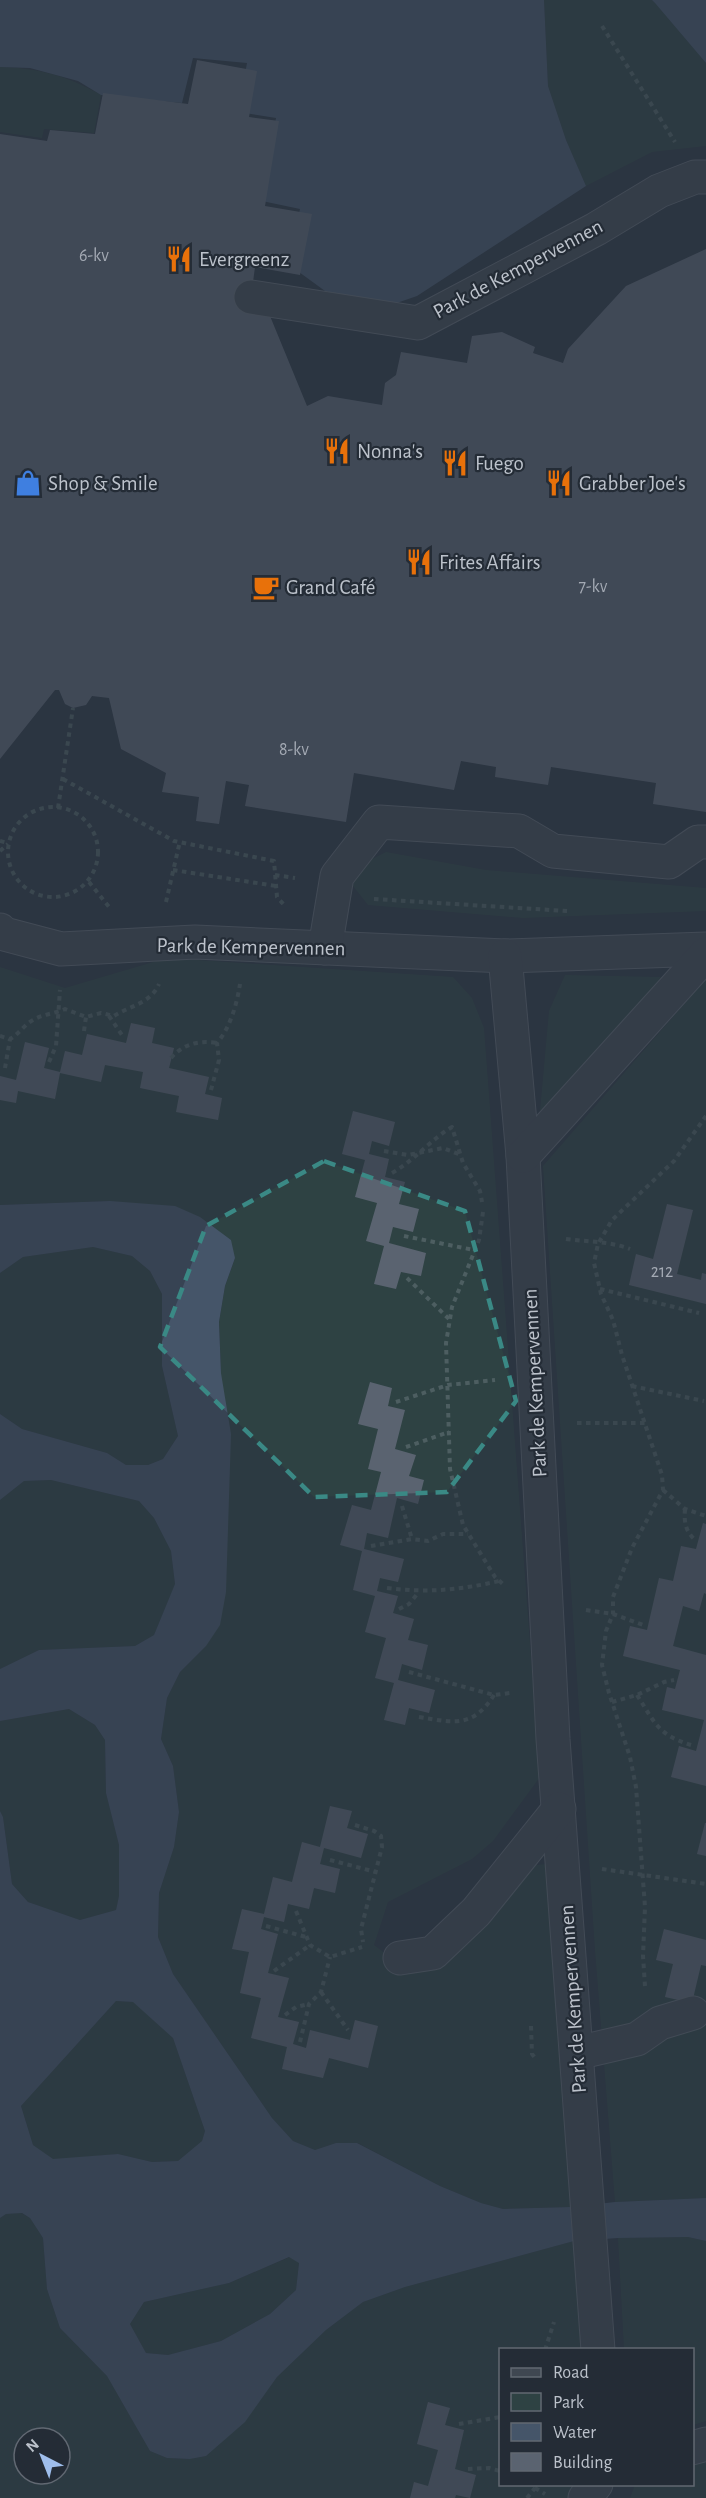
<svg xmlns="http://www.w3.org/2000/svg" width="706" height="2498" viewBox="0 0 706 2498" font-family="'Alegreya Sans',sans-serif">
<rect width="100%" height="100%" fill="#2b3541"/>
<g fill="#2e4243" fill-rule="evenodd">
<path d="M544,0H652L655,3L706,63V146L652,152L586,186L566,140L548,86Z"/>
<path d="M0,67C38,68 68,76 101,95L94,133L44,129L42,138L0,132Z"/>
<path d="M386,852L486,870L706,888V911L523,918L368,905L353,886L358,866Z"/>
<path d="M167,958L453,977L472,998L484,1028L540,1777L493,1841L472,1859L388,1902L374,1945L405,1968L514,1867L547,1864L571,2207L503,2209L481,2203L440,2186L358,2143H336L315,2150L293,2141L272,2118L173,1974L158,1937L159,1893L174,1847L179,1812L173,1766L161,1739L167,1698L180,1672L206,1646L221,1373L219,1322L225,1286L235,1258L110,1201L0,1205V967L65,988Z"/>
<path d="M565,975L661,977L623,1029L540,1111L549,1011Z"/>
<path d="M706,979V2198L615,2202L595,1950L543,1166Z"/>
<path d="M93,1247L132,1256L150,1271L162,1294V1366L178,1436L163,1459L148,1465H126L107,1453L22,1429L0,1414V1273L23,1257Z"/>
<path d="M51,1480L139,1501L154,1518L171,1551L175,1585L154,1635L135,1646L39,1650L0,1669V1500L24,1481Z"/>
<path d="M69,1709L95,1725L105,1740L106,1793L119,1845V1897L116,1910L80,1920L28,1902L12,1884L3,1817L0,1811V1721Z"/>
<path d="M116,2001L134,2002L173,2038L205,2131L202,2141L178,2161L152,2162L118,2154L53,2160L33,2145L21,2106Z"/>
<path d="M21,2213L30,2218L43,2238L47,2289L60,2328L107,2376L150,2451L167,2458L190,2459L206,2456L244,2422L277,2377L326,2330L363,2302L405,2287L574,2241L581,2349L500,2350V2484L578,2485L570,2498H0V2218L6,2214ZM24,2438H60V2474H24Z"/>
<path d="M688,2237L706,2241V2421L693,2425L692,2350L624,2349L618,2238Z"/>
<path d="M290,2257L299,2262L296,2290L270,2314L221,2341L168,2355L146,2353L130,2324L144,2302L229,2283Z"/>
<path d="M706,2455V2498H630L635,2485L692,2484L693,2460Z"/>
</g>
<g fill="#455569" fill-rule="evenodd">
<path d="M0,0H544L548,86L566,140L586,186L417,296L388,306L325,291L288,264L300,209L262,201L276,118L238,112L247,63L193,58L182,103L101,95L78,81L30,68L0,67Z"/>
<path d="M652,0H706V63L655,3Z"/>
<path d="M110,1201L175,1206L200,1217L231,1240L235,1258L225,1286L219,1322L221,1373L231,1434L226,1592L220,1625L206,1646L180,1672L167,1698L161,1739L173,1766L179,1812L174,1847L159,1893L158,1937L173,1974L272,2118L293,2141L315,2150L336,2143H357L440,2186L481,2203L503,2209L571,2207L615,2202L706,2198V2241L688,2237L618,2238L574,2241L405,2287L363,2302L326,2330L277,2377L245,2422L206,2456L190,2459L167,2458L150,2451L107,2376L60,2328L47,2289L43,2238L30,2218L22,2213L6,2214L0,2218V1811L3,1817L12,1884L28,1902L80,1920L116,1910L119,1896V1845L106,1793L105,1740L95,1725L69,1709L0,1721V1669L39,1650L135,1646L154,1635L175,1584L171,1551L154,1518L139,1501L51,1480L24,1481L0,1500V1414L22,1429L107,1453L126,1465H148L163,1459L178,1436L162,1366V1294L150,1271L132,1256L93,1247L23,1257L0,1273V1205ZM116,2001L133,2002L173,2038L205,2131L202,2141L178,2161L152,2162L118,2154L53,2159L33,2145L21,2106ZM289,2257L299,2263L296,2290L270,2314L221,2341L168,2355L146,2353L130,2324L144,2302L229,2283Z"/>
</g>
<g fill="#5a6370">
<path d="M197,60L257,71L249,117L279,121L265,206L312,214L300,275L255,267L251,297L270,316L307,406L328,396L382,405L385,383L396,375L401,352L467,363L472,336L502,332L535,347L533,353L563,363L568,349L626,286L706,249V812L653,804L656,783L551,767L548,785L495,777L496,767L461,761L454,790L354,773L346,822L245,806L249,785L226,781L219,824L196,821L199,797L162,792L166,773L121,749L109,698L92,696L86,705L73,708L65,704L59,690H55L0,759V134L47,141L50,130L95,134L103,93L188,104Z"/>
<path d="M131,1023L155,1028L152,1043L174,1048L169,1068L209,1077L205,1094L222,1098L218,1120L176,1112L179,1096L140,1088L143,1072L105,1065L101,1082L60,1073L55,1099L18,1091L16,1103L0,1100V1076L16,1080L25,1042L49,1048L44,1068L60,1072L65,1051L82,1055L87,1034L126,1043Z"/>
<path d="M353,1111L395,1122L389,1146L372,1141L369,1154L389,1159L385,1177L405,1182L399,1204L419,1209L413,1232L393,1227L389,1243L426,1253L421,1276L401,1272L396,1289L374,1284L384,1246L366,1241L377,1203L355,1197L365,1160L342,1154Z"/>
<path d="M667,1204L693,1210L677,1274L701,1280L702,1273L706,1274V1304L629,1285L636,1254L653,1259Z"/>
<path d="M370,1382L392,1388L388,1406L405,1410L395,1449L416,1455L409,1476L424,1480L418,1504L397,1498L388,1538L367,1533L364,1549L404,1559L398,1582L380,1578L377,1591L398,1596L393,1613L414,1619L408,1640L428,1645L422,1670L402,1664L398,1680L435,1690L429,1713L409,1708L405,1725L384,1720L394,1683L375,1678L386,1638L365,1632L375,1596L353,1590L362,1551L340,1545L352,1505L371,1510L381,1472L368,1469L378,1429L358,1424Z"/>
<path d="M703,1523L706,1524V1594L704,1593L699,1611L683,1606L673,1646L706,1655V1786L671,1777L679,1746L696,1751L704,1720L662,1710L667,1687L675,1689L680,1670L623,1656L630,1626L647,1630L659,1578L673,1581L681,1546L696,1549Z"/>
<path d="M330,1806L352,1811L347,1828L368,1834L361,1858L324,1848L320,1864L340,1869L335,1893L314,1888L309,1909L288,1904L284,1922L264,1917L261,1929L278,1934L268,1973L289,1978L278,2017L299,2022L293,2044L306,2048L310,2030L350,2040L355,2020L378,2026L368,2068L329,2058L323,2078L282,2069L287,2047L251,2038L261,1998L240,1993L249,1952L232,1949L242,1909L264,1914L273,1877L292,1882L302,1842L320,1847Z"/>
<path d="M705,1823H706V1856L697,1854Z"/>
<path d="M664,1929L706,1940V1966L701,1965L692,2003L665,1997L673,1964L656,1960Z"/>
<path d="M428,2402L450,2408L445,2425L464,2430L455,2469L476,2475L470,2498L456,2495L455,2498H410L414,2482L428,2486L438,2450L417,2444Z"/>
</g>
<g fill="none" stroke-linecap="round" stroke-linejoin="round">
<g stroke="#5d656e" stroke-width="35">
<g id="minor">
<path d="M251,297L418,323L596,229L659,191L695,177H706"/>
<path d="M0,930L4,934L61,949L195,942L505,956L706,949"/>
<path d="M325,948L337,876L379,822L519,831L553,851L669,862L698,842H706"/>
<path d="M505,956L523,1156L553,1739L598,2350"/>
<path d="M523,1156L706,954"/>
<path d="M400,1958L433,1953L476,1912L559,1809"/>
<path d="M577,2053L637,2039L660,2023L693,2013"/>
<path d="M692,2448L706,2444"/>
<path d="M585,2498L596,2484"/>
</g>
</g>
<g stroke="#4d5e61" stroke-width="4" stroke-dasharray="4.5 4.5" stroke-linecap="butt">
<path d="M602,26L675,142"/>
<path d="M63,779L174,841L274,861L277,897L285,906"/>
<circle cx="53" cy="852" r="45"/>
<path d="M58,808L73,708"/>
<path d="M0,841L8,843"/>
<path d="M0,851L8,844"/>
<path d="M173,870L276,886"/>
<path d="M275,875L295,878"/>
<path d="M89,882L109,907"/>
<path d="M374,899L567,911"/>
<path d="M166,902L180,841"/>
<path d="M109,1016L124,1038"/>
<path d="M84,1031L86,1017"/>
<path d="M0,1036L10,1039C19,1034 24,1025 33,1020C43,1014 54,1014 65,1009L86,1017L101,1013L114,1016C129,1006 150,1004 159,984"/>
<path d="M171,1058C183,1044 199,1040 217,1043"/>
<path d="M49,1062L56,1046L60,990"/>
<path d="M5,1068L10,1039"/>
<path d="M211,1090L219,1060L217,1043C230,1028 237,1004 240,984"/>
<path d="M384,1151L408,1155L443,1148L461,1155"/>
<path d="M392,1173C415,1160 430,1140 452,1127L463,1163L480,1191L482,1202"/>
<path d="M483,1212L479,1240L452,1307L446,1343L450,1469L463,1525L495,1577L505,1586"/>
<path d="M404,1236L474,1250"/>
<path d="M566,1239C588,1242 609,1241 630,1249"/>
<path d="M407,1278L450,1320"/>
<path d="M600,1289L699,1313"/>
<path d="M632,1386L704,1401"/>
<path d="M396,1402L448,1385L495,1380"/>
<path d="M577,1423H645"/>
<path d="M406,1447L449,1432"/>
<path d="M663,1490L685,1509L706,1516"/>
<path d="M402,1506L412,1539"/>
<path d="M685,1509C684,1521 685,1530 694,1539"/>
<path d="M371,1546L412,1539L428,1541L443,1534H468"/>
<path d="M387,1588C426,1593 461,1590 499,1581"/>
<path d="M399,1609L409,1604L419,1592"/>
<path d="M586,1610L613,1614L643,1625"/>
<path d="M409,1672L494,1695L510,1693"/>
<path d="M637,1695C655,1723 658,1735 691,1745"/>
<path d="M612,1702L637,1695L664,1682L674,1680"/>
<path d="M419,1717C454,1723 473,1728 494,1695"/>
<path d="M355,1825L374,1831L381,1836L382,1847L361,1929L363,1942"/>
<path d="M330,1860L376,1872"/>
<path d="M602,1869L706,1884"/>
<path d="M296,1911L310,1945L330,1957L362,1947"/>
<path d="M266,1926L306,1937"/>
<path d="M274,1971L310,1945"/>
<path d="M645,1986L643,1956L645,1907L636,1787L630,1757L609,1693L602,1665L606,1631L613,1614V1597L632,1548L663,1490L662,1475L622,1355L613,1320L601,1294L594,1263L598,1244L612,1220L674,1161L706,1116"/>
<path d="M321,1992L348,2030"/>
<path d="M285,2015L296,2007L309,2004"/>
<path d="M531,2026L532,2054L536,2059"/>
<path d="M300,2042L309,2004L321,1992L330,1957"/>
<path d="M545,2350L554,2322"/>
<path d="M459,2424L500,2417"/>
<path d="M468,2469L489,2468L500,2471"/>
<path d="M535,2488L545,2494"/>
<path d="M527,2498L535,2488V2484"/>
</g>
<use href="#minor" stroke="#3f4751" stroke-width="33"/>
</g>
<path d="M0 0H706V2498H0ZM324,1161L465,1211L516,1401L447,1492L314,1497L160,1347L206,1226Z" fill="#2b3541" fill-opacity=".55" fill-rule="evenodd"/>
<path fill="none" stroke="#3a8985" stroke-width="4.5" stroke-dasharray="12 8" stroke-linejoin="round" d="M324,1161L465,1211L516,1401L447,1492L314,1497L160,1347L206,1226Z"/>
<defs>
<g id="restaurant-bare" transform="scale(2.07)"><path d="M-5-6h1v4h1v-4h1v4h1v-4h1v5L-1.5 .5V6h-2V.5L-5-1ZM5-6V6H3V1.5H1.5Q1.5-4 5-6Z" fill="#e8710a" stroke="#242c36" stroke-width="2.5" paint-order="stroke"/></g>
<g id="shop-bare" transform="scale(2.07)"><path d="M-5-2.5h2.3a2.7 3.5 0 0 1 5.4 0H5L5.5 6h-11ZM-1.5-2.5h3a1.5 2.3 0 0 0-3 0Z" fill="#3f7fe0" stroke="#242c36" stroke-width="2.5" paint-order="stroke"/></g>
<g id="cafe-bare" transform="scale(2.07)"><path d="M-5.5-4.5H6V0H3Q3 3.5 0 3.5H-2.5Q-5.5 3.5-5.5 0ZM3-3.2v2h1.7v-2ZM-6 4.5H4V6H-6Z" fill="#e8710a" stroke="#242c36" stroke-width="2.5" paint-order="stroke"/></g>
</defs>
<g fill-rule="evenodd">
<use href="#restaurant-bare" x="179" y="259"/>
<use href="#restaurant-bare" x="337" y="451"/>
<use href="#restaurant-bare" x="455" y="463"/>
<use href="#shop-bare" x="28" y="483"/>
<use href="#restaurant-bare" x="559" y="483"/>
<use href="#restaurant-bare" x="419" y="562"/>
<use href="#cafe-bare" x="266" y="587"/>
</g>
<g text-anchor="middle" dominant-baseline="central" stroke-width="4.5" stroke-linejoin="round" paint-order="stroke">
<g font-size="18" fill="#a4aab4">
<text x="94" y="256">6-kv</text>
<text x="593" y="587">7-kv</text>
<text x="294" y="750">8-kv</text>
<text x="662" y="1272">212</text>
</g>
<g font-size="21" fill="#bcc2cb" stroke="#242c36" text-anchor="start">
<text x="199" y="259">Evergreenz</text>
<text x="357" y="451">Nonna's</text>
<text x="475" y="463">Fuego</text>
<text x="48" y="483">Shop &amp; Smile</text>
<text x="579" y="483">Grabber Joe's</text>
<text x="439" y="562">Frites Affairs</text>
<text x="286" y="587">Grand Café</text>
</g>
<g font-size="21" fill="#bcc2cb" stroke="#242c36">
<text transform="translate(518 269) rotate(-28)">Park de Kempervennen</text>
<text transform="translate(251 947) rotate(1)">Park de Kempervennen</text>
<text transform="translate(535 1383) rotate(-93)">Park de Kempervennen</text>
<text transform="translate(573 1999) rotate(-94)">Park de Kempervennen</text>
</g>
</g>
<rect x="499" y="2348" width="195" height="138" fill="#242c36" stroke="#616872" stroke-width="1.5"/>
<rect x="511" y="2368" width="30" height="9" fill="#3f4751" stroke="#616872" stroke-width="1.5"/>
<text x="553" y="2378" font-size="18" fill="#bcc2cb">Road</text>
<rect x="511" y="2393" width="30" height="18" fill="#2e4243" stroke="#616872" stroke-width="1.5"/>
<text x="553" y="2408" font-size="18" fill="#bcc2cb">Park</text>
<rect x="511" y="2423" width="30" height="18" fill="#455569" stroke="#616872" stroke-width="1.5"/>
<text x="553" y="2438" font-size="18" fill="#bcc2cb">Water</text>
<rect x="511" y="2453" width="30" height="18" fill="#5a6370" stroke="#616872" stroke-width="1.5"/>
<text x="553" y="2468" font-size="18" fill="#bcc2cb">Building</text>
<g transform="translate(42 2456) rotate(318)"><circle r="28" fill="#242c36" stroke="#616872" stroke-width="1.5"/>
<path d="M0-4.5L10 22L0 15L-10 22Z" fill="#9fbeec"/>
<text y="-9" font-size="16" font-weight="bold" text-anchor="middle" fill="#bcc2cb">N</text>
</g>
</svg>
